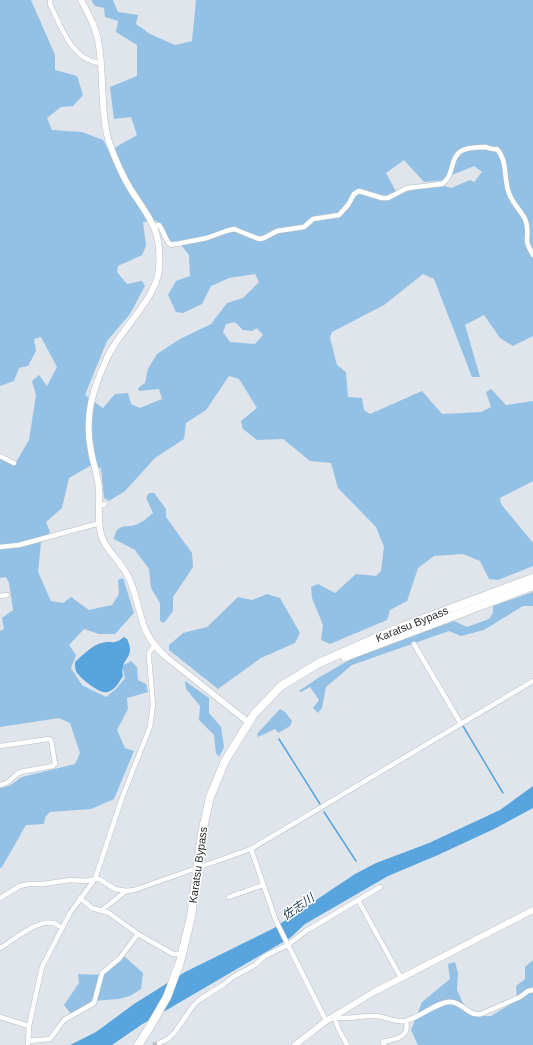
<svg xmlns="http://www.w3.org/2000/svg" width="533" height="1045" viewBox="0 0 533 1045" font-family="Helvetica,'Noto Sans JP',sans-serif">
<rect width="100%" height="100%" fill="#dfe5ea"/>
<g fill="#93c0e5" fill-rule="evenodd">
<path d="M0,0H31L55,55V70L77,76L83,95L73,106L61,107L47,118L52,130L82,132L103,140L109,151L137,135L131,117L114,119L110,87L137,76V45L116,32L118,21L105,17L104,8L95,6L91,0H113L118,12L138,15L136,24L150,34L175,45L192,41L196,0H533V336L513,346L500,338L484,315L465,325L480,377H472L434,279L423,274L384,305L332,332L330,338L337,365L346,372L348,397L362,398L364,410L370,414L422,391L442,414L481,412L491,407L486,392L491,389L506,405L533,401V481L500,498L501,504L533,543V566L498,580L489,579L480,561L463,554L434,556L418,568L407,601L390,610L387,620L330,644L321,640L323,625L312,598L311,587L318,584L335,593L356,574L376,576L381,571L384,547L376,527L338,488L331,463L310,461L283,439L257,440L243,429L241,421L257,408L239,379L229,376L206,410L186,423L184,439L155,458L125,491L109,501L104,498L101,468L90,466L69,478L62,508L46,522L50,532L41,542L38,572L51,601L63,603L71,597L89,610L112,605L119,594L118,580L123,578L134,613L115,634H99L84,629L69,645L76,655L71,668L82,685L106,697L117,688L125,678L122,666L131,661L137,667L138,680L146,684L148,692L127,698L128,709L117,730L125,748L134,751L114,799L91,809L50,812L45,817L44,824L26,825L2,867L0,868V788L9,786L22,777L75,764L80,753L70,723L59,718L0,727V631L4,629L2,618L13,610L9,583L6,577L0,578V457L16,462L29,440L36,395L32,381L39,375L47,386L57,367L41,337L34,339L36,351L28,366L19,368L14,381L0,386ZM404,160L424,182L449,180L452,175L474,166L482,172L474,182L470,180L451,188C438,182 410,189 398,195L386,173ZM157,221L167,242L178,241L189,255L190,276L176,281L168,295L176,312L183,313L202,304L211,286L229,278L255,274L259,282L243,298L227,303L211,324L180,339L157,354L148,369L145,383L138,388L139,391L159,389L162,399L140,408L131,404L128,393L115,394L103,408L85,395L107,341L130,314L145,286L142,281L127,284L117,272L118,266L142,255L146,246L143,222ZM235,322L243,330L252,331L257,328L263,335L255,344L230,342L223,332L226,324Z"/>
<path d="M149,493H154L166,509V517L192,553L193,567L173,597V611L164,623L160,621V603L151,588L149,569L135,550L114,539C117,521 128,529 138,524C143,522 149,516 153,513L146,498Z"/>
<path d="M533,592V606H523L484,630L461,636L449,631L352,665L326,687L322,708L318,713L313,708L319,700L310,687L301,692L299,691L318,678L353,658L454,621L467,627L489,619L493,613V606Z"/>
<path d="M267,594L280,598L300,633L295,643L261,658L218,689L169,650V645L183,633L207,627L238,597L252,600Z"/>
<path d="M185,681L209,698V713L221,727L224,747L219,757L216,753L214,735L199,720L200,706L186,689Z"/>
<path d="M280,709L285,712L292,721L290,726L278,733L275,729L258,737L257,734Z"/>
<path d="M124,956L143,973L141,989L130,996L118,999L93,1001L71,1014L64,1005L79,983L78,974L103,975Z"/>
<path d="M533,960V1045H418L411,1030L422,1002L450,979L448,964L455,962L458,973L457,990L463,1003L473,1016H491L517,1000L516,986L525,979V967Z"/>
</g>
<g fill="#57a4de">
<path d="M124,637L127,639C137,659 119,657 123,676C119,682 116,689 108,692C101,695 79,678 76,671C75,668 75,665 75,662C83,655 92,645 102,643C112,640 113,646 124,637Z"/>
<path d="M533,786V808L494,829L438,855L388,876L305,924L290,938L141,1025L112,1045H70L96,1032L134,1004L185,972L274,928L355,874L376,863L429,843L500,810Z"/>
</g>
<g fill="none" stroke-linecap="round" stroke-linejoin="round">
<g stroke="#57a4de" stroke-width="1.5">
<path d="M463,726L503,793"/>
<path d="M279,739L320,804"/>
<path d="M324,812L356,861"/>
</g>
<path stroke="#bbc0c4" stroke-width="4.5" stroke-dasharray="4.5 2" stroke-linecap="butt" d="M153,1045L159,1043"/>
<g stroke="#b8bec3" stroke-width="5.5">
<g id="minor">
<path d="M50,0V4C61,27 72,61 101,63"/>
<path d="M154,226L159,225C164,231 165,241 171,245L207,238L226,231L234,229L259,239L264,238L277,231L304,227L313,219L339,215L348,205L354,194L359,191L382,198H388L407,188L442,184C455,176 449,156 463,150C469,148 479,147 485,147C490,148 492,150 497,149C507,160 504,176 508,190C511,203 520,209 525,219C529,228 527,231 527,240C527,245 531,251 533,255"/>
<path d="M0,456L14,463"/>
<path d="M99,506L105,504"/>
<path d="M0,547L19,545L100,523"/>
<path d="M0,596L7,595"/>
<path d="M414,644L461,724"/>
<path d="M0,746L49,739L51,740L55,764L53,766L20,772C12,776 10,784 0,785"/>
<path d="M251,849L276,921L326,1021"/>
<path d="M229,897L263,885"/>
<path d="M0,898L20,886L28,884H44L70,880L87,881L95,879H99L115,889L126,891L134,890L251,849L533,681"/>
<path d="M80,898L92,908L109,913L138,934L173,954H182"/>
<path d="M358,900L401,978"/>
<path d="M102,910L126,891"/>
<path d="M0,948C13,941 37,919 53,923C56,924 59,926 61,927"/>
<path d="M0,1017L29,1026"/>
<path d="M334,1017C348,1020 362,1015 376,1016C386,1017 397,1023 406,1021C419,1018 440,1000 451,1002C464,1003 467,1016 481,1014L520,997L528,991L533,990"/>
<path d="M334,1017C336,1021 337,1025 339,1030C341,1035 345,1039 347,1045"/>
<path d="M28,1041L50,1039L64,1020L94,1003L102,973L119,959L138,934"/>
<path d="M159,1043L168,1039L175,1032L193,1006L199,1000L223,985L233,977L255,965L265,956L288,945L306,931L380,887"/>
<path d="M28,1045L29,1026L42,967L70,913L95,879L122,798L150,727L153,704L149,658V653L154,646"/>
<path d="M384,1045L383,1042C395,1039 410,1038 406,1021"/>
</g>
</g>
<g stroke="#b8bec3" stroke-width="7">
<g id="tertiary">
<path d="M81,0C89,15 97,29 99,46C104,77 100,112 109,142C115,159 122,175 131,190C151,220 162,231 159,269C156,300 120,329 107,358C93,389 84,415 91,451C93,463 98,476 99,489C100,505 96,527 104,542C112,557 125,565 131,583C143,614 138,631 165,656L248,722"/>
<path d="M295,1045L326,1021L374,992L533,910"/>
</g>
</g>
<g stroke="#b8bec3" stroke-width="9">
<g id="trunk">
<path d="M345,657L533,586"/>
<path d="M138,1045L148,1030L167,997L180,962L191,917L202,833L210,797L225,761L254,714L281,686L319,663L401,627L533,578"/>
</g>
</g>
<use href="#minor" stroke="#fff" stroke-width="4.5"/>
<use href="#tertiary" stroke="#fff" stroke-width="6"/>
<use href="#trunk" stroke="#fff" stroke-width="8"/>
</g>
<g text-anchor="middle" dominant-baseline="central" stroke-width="3" stroke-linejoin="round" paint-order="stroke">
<g font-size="11" fill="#292c2d" stroke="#fff">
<text transform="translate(412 624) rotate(-22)">Karatsu Bypass</text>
<text transform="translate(198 865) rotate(-82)">Karatsu Bypass</text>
</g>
<g font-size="12" font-style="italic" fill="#1b3c55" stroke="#fff">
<text transform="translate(298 907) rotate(-35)">佐志川</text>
</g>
</g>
</svg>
